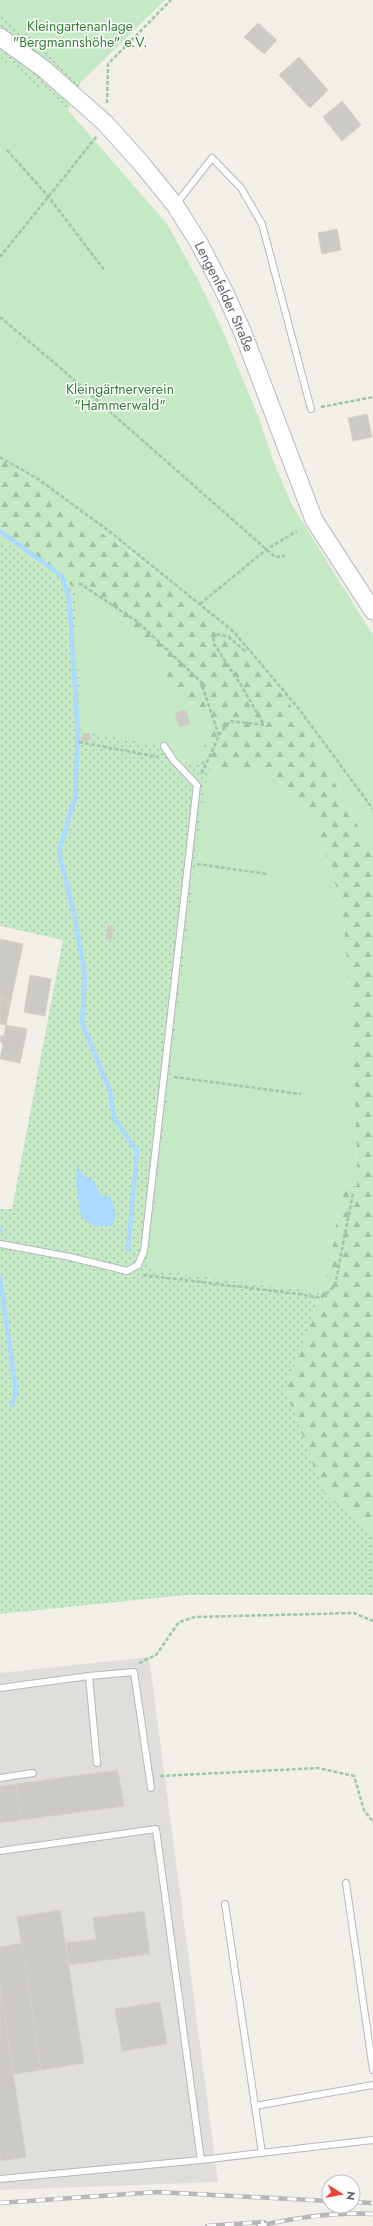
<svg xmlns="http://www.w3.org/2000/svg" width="373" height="2226" viewBox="0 0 373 2226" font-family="Jost,sans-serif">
<defs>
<pattern id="grass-dots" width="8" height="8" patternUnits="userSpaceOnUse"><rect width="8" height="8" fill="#c5e8c5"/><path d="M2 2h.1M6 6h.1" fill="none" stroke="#a3c0a4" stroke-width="1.8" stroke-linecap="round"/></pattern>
<pattern id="forest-firs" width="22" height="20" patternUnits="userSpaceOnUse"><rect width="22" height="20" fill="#c5e8c5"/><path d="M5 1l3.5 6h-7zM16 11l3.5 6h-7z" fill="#a3c0a4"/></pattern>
</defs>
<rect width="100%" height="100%" fill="#f1efe8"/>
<path fill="#e0deda" d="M149,1657L218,2182L0,2190V1673Z"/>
<g fill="url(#grass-dots)">
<path d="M0,15L21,29L81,82L68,110L0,58Z"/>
<path d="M0,539L76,589L75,607L83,731L172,748L180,761L212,766L206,784L148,1269L320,1292L311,1321L324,1493L373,1535V1595H185L0,1614V1209H12L63,940L0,926Z"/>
</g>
<path fill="url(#forest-firs)" d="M0,453L68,511L126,549L176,589L247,650L300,717L373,854V1535L324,1493L285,1389L311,1321L329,1266L343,1184L357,1186L356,1124L350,1000L342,904L315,824L275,775L180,761H198L211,728L164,677L127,622L0,539Z"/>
<g fill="#c5e8c5">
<path d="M0,0H165L81,82L21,29L0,15Z"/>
<path d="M0,58L68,110L167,224L196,276L222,329L258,416L274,463L292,505L373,635V854L300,717L247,650L130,551L68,511L0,453Z"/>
<path d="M76,589L127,622L170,658L164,677L211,728L198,761H180L172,748L82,731L75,607Z"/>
<path d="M212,766L275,775L315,824L342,904L350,1000L356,1124L357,1186L343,1184L329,1266L320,1292L147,1269L204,790Z"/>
</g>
<path fill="#aadaff" d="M77,1165L84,1176L94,1181L100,1195L111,1197L116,1216L112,1226L96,1227L81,1217L76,1183Z"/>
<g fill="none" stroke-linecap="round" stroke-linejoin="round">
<g stroke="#aadaff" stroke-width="4.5">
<path d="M0,531L62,576L69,597L78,733L75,798L59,852L74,913L85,976L82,1023L110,1091L114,1118L137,1151L128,1249"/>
<path d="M0,1231V1229"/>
<path d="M0,1278L16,1391L12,1405"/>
</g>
</g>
<g fill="#cccac5" stroke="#d6d1c6">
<path d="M258,23L277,40L264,54L244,37Z"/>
<path d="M299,57L328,90L310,108L279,75Z"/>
<path d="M342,101L361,125L342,141L323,117Z"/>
<path d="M337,229L341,250L322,254L318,233Z"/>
<path d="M367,414L372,437L353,441L348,418Z"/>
<path d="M186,710L190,724L179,727L175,713Z"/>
<path d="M83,733L90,734L89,741L82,740Z"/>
<path d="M108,925L113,926L112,940L106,939Z"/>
<path d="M0,939L23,944L11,1001L0,999Z"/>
<path d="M30,975L51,979L45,1016L24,1012Z"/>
<path d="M0,999L11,1001L6,1025L0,1024Z"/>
<path d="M6,1025L27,1029L20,1063L0,1059L3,1044L0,1041L1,1035L4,1036Z"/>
<path d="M118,1770L124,1806L21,1820L16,1784Z"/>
<path d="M16,1784L21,1820L0,1823V1786Z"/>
<path d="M60,1910L84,2063L41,2070L17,1917Z"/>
<path d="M144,1911L150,1954L69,1965L66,1943L96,1939L93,1918Z"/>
<path d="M22,1943L41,2070L13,2074L0,1987V1947Z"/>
<path d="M0,1987L26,2157L0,2161Z"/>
<path d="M160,2002L167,2044L122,2051L115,2009Z"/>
</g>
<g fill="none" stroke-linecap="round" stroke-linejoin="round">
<g stroke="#b5b8bc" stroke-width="8">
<g id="service">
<path d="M176,204L212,158L241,188L262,224L311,409"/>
<path d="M0,1244L70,1257L127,1271L138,1265L144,1251L197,785L174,761L164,746"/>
<path d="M89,1676L97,1763"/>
<path d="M0,1688L89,1676L134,1672L151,1788"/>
<path d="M0,1778L33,1773"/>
<path d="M0,1851L156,1829L201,2160L0,2179"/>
<path d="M346,1883L373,2070"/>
<path d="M225,1904L262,2153"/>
<path d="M255,2106L373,2085"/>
<path d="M201,2160L373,2140"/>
</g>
</g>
<g stroke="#b6babf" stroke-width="19">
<g id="secondary">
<path id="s1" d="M0,37L44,69L105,123L141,163L175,205L199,243L225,293L243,333L314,520L373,611"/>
</g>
</g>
<g stroke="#9cc7a9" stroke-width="2.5" stroke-dasharray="4 2" stroke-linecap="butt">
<path d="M107,103L108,64L171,0"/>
<path d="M7,150L48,196L105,271"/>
<path d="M0,257L97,136"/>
<path d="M0,317L57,365L275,557L285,556"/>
<path d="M321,407L373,397"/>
<path d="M0,457L38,479L109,531L234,632L299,709L373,809"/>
<path d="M79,583L138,622L201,682L219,736L201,775"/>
<path d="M200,604L267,549L297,531"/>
<path d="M219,735L230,721L264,725L241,685L214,644L213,633L229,637L245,651L248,649"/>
<path d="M79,742L158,757"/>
<path d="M197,864L267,874"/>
<path d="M174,1077L301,1094"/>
<path d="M143,1275L299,1294L321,1298L335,1286L353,1193"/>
<path d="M139,1663L156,1655L179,1622L195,1617L354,1613L373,1621"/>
<path d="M160,1776L318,1768L354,1776L364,1810L373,1822"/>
</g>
<use href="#service" stroke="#fff" stroke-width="6"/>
<use href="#secondary" stroke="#fff" stroke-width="17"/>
<g stroke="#b6b7b8" stroke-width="4.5">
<g id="rail">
<path d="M353,2202L373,2203"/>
<path d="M0,2203L157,2192L329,2201"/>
<path d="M207,2226L264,2222"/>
<path d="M258,2226C293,2218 337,2212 373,2214"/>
</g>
</g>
<use href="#rail" stroke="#fff" stroke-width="3" stroke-dasharray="9" stroke-linecap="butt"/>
</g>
<g text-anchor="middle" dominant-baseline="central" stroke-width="3" stroke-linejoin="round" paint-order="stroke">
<g font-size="14" fill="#348238" stroke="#fff">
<text x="80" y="26">Kleingartenanlage<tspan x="80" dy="16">"Bergmannshöhe" e.V.</tspan></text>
<text x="120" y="389">Kleingärtnerverein<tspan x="120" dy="16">"Hammerwald"</tspan></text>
</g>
<g font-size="14" fill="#5f6368" stroke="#fff">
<text stroke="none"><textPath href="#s1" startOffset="348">Lengenfelder Straße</textPath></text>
</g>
</g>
<g transform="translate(341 2194) rotate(101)"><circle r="19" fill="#ffffff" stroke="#bfc1c3"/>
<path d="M0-3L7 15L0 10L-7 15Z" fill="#ea4335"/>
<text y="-6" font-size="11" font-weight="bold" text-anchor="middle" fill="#5f6368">N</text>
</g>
</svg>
